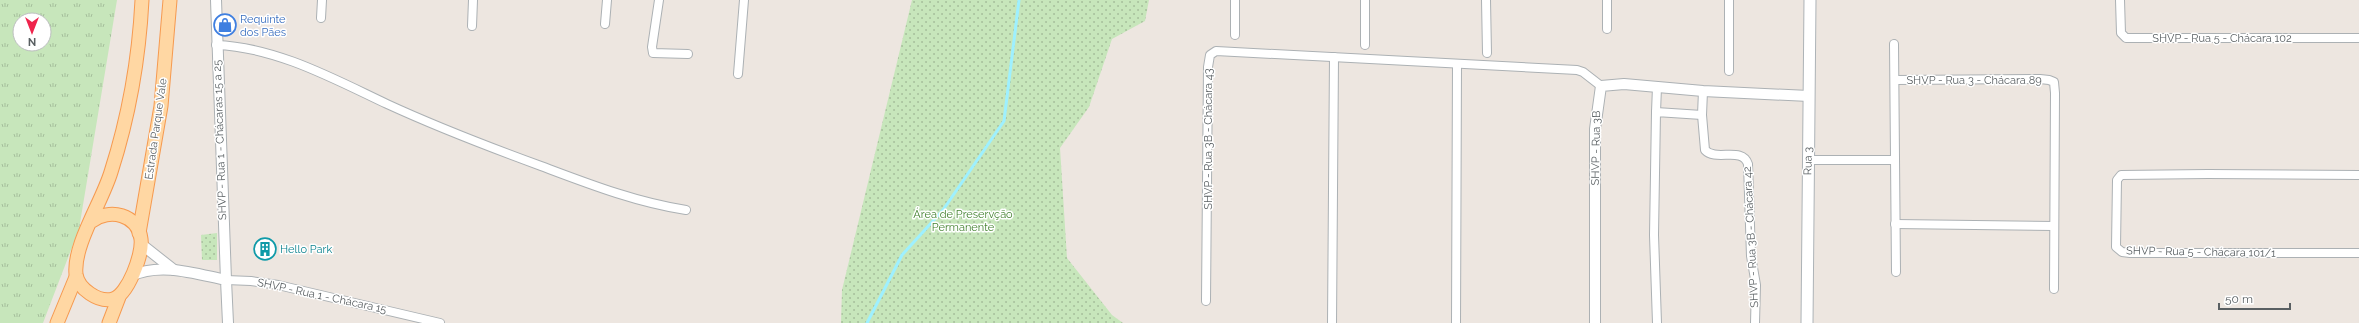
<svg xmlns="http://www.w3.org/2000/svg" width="2359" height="323" viewBox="0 0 2359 323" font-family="Raleway,sans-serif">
<defs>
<pattern id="grass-tufts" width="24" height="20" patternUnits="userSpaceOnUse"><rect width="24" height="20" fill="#c7e6bb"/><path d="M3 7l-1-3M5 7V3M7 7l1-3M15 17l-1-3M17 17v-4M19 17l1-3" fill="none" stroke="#a5be9b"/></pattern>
<pattern id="park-dots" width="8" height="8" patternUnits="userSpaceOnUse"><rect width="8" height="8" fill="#c7e6bb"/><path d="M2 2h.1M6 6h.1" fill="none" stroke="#a5be9b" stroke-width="1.8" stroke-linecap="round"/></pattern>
</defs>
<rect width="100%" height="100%" fill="#ede6e0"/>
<path fill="url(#grass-tufts)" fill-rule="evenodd" d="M0,0H117L79,229L43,323H0ZM20,20H44V44H20Z"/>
<g fill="url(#park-dots)">
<path d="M912,0H1149L1145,21L1112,39L1089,107L1060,148L1067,258L1112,315L1123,323H841L842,290Z"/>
<path d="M217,233V260H202L201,235Z"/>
</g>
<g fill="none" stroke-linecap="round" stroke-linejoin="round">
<path stroke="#9ef0ff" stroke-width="3" d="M867,323L902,255L943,210L1004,121L1019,0"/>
<g stroke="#acb1b4" stroke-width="10">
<g id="minor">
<path d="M659,0L652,47L653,53L688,54"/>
<path d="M1365,0V45"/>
<path d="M1486,0L1487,53"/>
<path d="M2120,0L2121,33L2126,38H2359"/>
<path d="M321,18L322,0"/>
<path d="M605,24L607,0"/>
<path d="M472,26L473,0"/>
<path d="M1607,29V0"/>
<path d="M1235,35V0"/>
<path d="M1894,44L1896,272"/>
<path d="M216,45C276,47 334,79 387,104C437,127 489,147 541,166C589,184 635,202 686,210"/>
<path d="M1729,71V0"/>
<path d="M738,74L744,0"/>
<path d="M1895,80L2040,79L2049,80L2054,82L2055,93L2054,289"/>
<path d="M1703,91L1702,115L1705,150C1716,162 1742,146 1748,164L1751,256L1756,285L1755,323"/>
<path d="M1656,112L1657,87"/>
<path d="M1807,160H1895"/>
<path d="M2359,175L2208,174L2121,175L2117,180L2116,247L2122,252L2130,253H2359"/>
<path d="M1895,224L2054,226"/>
<path d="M226,280L251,281L278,285L440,323"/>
<path d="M1206,301L1208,67L1210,55L1216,51L1577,70L1583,72L1601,86"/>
<path d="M1332,323L1334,57"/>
<path d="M1456,323L1457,64"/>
<path d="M1657,323L1654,235L1656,112L1702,115"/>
</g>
</g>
<g stroke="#acb1b4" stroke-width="12">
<g id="tertiary">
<path d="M216,0L226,280"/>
<path d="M141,244L174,270"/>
<path d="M131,276C161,262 196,274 226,280L228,323"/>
<path d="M1595,323V129L1601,86L1624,84L1703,91L1809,96"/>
</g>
</g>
<g stroke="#adb3b7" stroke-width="13">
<path id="secondary" d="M1807,323L1810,0"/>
</g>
<g stroke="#f69a50" stroke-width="15">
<g id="primary">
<path d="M92,221C109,208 138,214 141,239C143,254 128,295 113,299C99,303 78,289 76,274C73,245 102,202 111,172C129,116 139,59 142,0"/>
<path d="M139,233L161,106L170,0"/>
<path d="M57,323L76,277"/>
<path d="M109,323L119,297"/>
</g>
</g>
<use href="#minor" stroke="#fff" stroke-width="8"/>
<use href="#tertiary" stroke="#fff" stroke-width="10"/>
<use href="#secondary" stroke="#fff" stroke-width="11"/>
<use href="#primary" stroke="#ffd7a3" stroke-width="13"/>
</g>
<defs>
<g id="shop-ring" transform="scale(1.15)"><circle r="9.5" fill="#fff" stroke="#3f7fe0" stroke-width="1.5"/><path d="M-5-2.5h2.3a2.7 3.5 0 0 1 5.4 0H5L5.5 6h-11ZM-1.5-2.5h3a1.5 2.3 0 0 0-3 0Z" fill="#3f7fe0"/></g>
<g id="building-ring" transform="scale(1.15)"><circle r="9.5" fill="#fff" stroke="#0f9aa8" stroke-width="1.5"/><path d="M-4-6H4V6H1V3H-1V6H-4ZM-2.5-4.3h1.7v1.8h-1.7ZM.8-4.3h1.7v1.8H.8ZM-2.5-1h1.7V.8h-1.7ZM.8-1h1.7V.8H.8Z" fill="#0f9aa8"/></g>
</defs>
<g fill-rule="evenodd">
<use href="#shop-ring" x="225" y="25"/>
<use href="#building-ring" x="265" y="249"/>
</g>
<g text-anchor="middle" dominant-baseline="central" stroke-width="3" stroke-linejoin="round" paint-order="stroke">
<g font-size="11" fill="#366cbe" stroke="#fff" text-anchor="start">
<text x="240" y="19">Requinte<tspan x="240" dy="13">dos Pães</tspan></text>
</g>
<g font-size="11" fill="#595f62" stroke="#fff">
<text x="2222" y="38">SHVP - Rua 5 - Chácara 102</text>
<text x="1974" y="80">SHVP - Rua 3 - Chácara 89</text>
<text transform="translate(156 129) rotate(-82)">Estrada Parque Vale</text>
<text transform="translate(1208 139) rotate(-90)">SHVP - Rua 3B - Chácara 43</text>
<text transform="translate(220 140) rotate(-92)">SHVP - Rua 1 - Chácaras 15 a 25</text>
<text transform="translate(1596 148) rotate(-89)">SHVP - Rua 3B</text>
<text transform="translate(1808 161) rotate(-89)">Rua 3</text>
<text transform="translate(1751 237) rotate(-93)">SHVP - Rua 3B - Chácara 42</text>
<text transform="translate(2201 252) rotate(1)">SHVP - Rua 5 - Chácara 101/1</text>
<text transform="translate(322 296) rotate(12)">SHVP - Rua 1 - Chácara 15</text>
</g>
<g font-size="11" fill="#438230" stroke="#fff">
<text x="963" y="214">Área de Preservção<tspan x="963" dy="13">Permanente</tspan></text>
</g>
<g font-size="11" fill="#0d838f" stroke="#fff" text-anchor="start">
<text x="280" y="249">Hello Park</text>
</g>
</g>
<g transform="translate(32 32) rotate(180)"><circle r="19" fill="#ffffff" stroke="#bdbfc0"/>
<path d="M0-3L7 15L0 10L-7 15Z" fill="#ef244c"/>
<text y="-6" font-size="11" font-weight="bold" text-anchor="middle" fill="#595f62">N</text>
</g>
<path d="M2219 303v6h71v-6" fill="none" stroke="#595f62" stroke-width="2"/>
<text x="2225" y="303" font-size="12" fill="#595f62" stroke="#ffffff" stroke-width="3" paint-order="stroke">50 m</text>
</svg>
